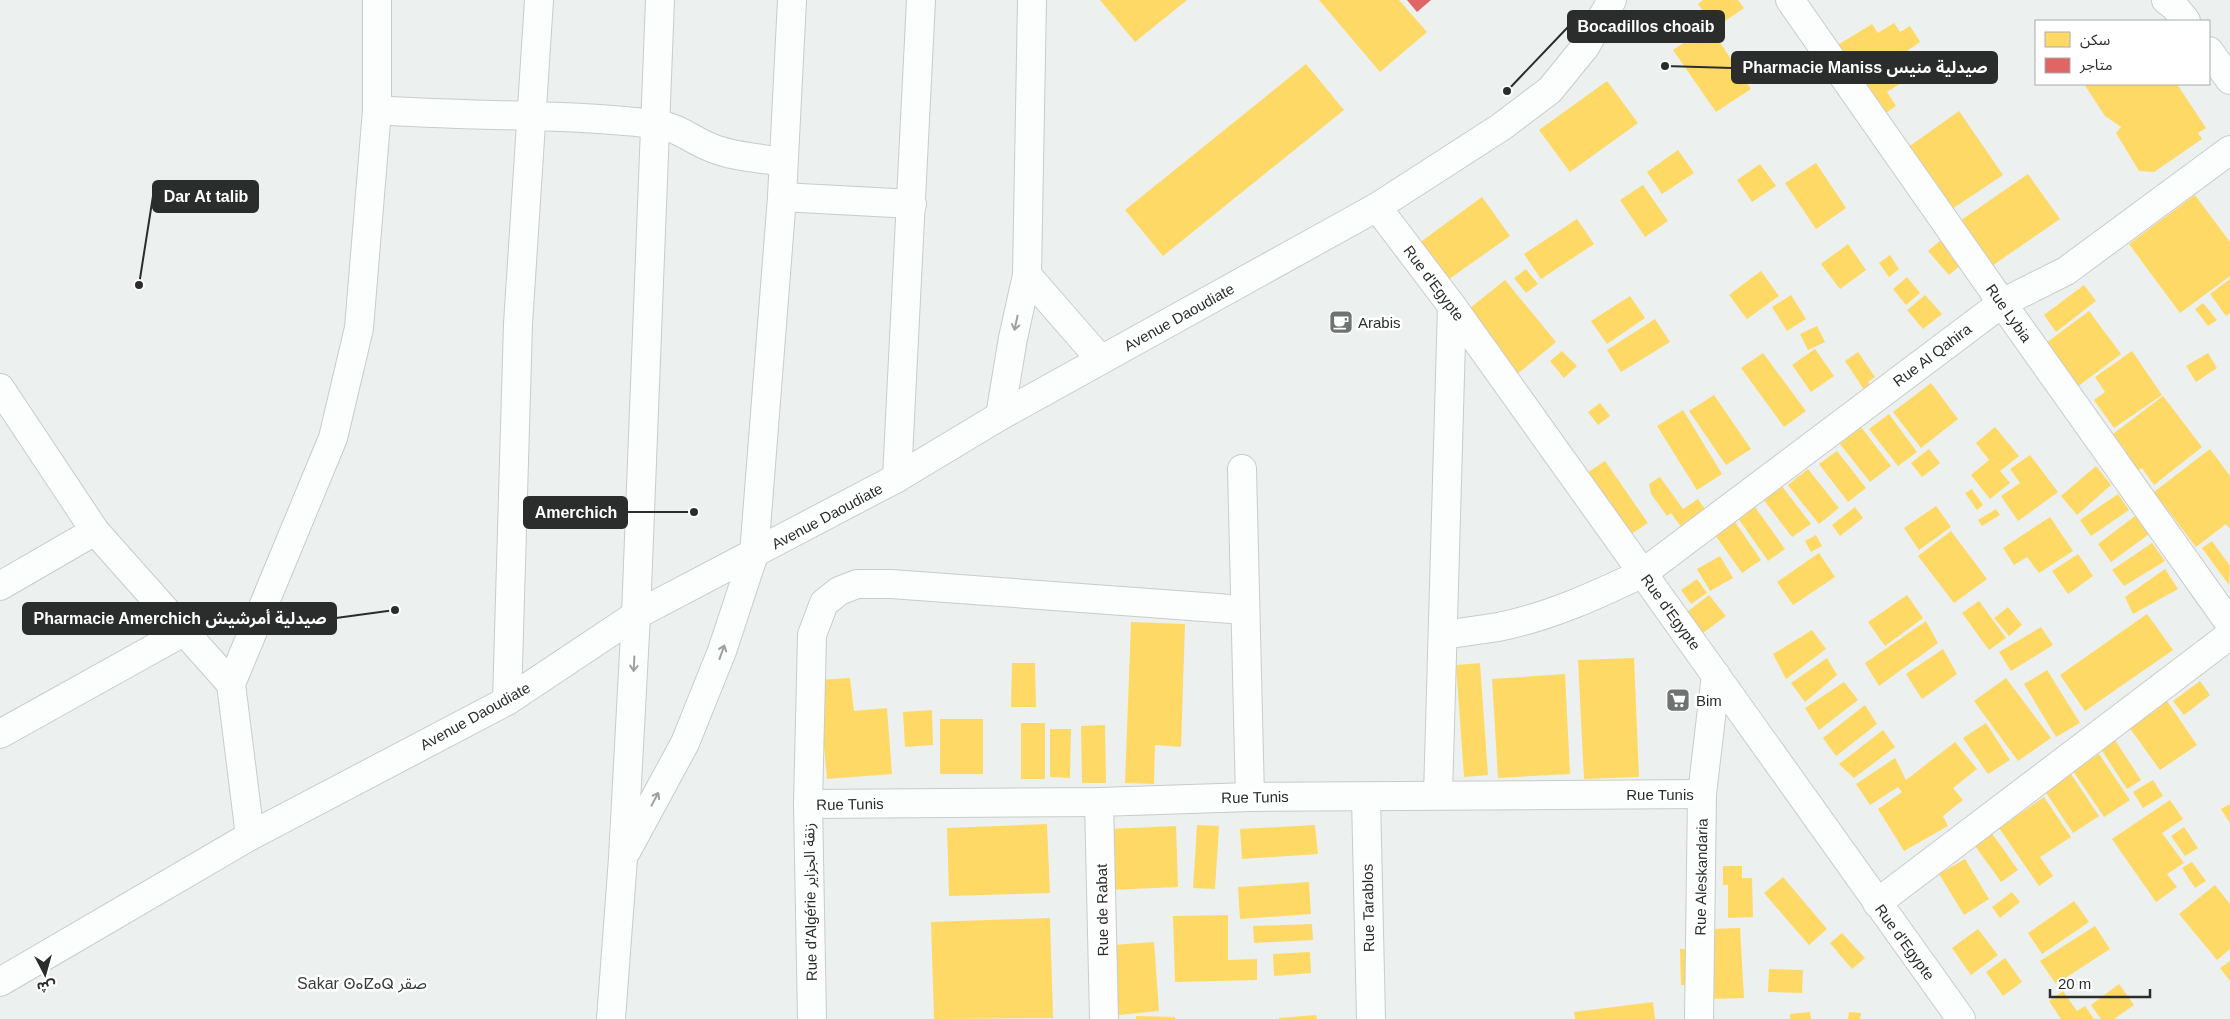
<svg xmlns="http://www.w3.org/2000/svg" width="2230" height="1019" viewBox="0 0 2230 1019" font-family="Arial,'Noto Sans Arabic','Noto Sans Tifinagh',sans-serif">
<rect width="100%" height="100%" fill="#ecf1ef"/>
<g fill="#ffd966">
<path d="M1100,0H1187L1135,42Z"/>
<path d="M1319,0H1399L1427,32L1380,72Z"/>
<path d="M1703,0H1738L1744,8L1715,28L1698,4Z"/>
<path d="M1894,23L1900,32L1910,26L1920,42L1907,51L1920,71L1887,92L1896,106L1880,117L1836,46L1872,24L1878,33Z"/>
<path d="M1709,26L1751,89L1716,112L1673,50Z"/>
<path d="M1306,64L1344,110L1163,256L1125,210Z"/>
<path d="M1607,81L1638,123L1570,172L1539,130Z"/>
<path d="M2084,84H2177L2206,128L2198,133L2202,139L2154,172L2139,171L2116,133L2121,127L2105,116Z"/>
<path d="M1959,111L2003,175L1949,211L1907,148Z"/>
<path d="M1678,150L1694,173L1662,194L1647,172Z"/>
<path d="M1816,163L1846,208L1816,229L1785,183Z"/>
<path d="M1760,164L1776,186L1752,202L1737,180Z"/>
<path d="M2028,174L2060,219L1989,268L1957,223Z"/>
<path d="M1643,185L1668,221L1645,237L1620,200Z"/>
<path d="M2195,195L2230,242V276L2180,313L2129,244Z"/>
<path d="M1482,197L1510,236L1442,284L1415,246Z"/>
<path d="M1577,219L1594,244L1541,279L1524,254Z"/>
<path d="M1941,240L1962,264L1949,275L1928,251Z"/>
<path d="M1848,244L1866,270L1840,289L1821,264Z"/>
<path d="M1890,255L1899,269L1889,277L1879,263Z"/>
<path d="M1526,269L1538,284L1526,293L1514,278Z"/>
<path d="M1761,271L1779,296L1747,319L1729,295Z"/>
<path d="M1907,277L1920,293L1906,305L1893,289Z"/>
<path d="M2230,279V313L2226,316L2210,294Z"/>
<path d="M1505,280L1556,342L1516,375L1465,312Z"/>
<path d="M2084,285L2096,301L2056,332L2044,315Z"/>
<path d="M1791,295L1806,319L1787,331L1772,307Z"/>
<path d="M1925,295L1942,314L1923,329L1907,310Z"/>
<path d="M1630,296L1645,318L1607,344L1591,321Z"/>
<path d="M2203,303L2217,320L2208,326L2195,309Z"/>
<path d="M2089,311L2121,354L2073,390L2046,343Z"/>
<path d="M1655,319L1670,342L1621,372L1607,350Z"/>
<path d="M1817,326L1825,342L1808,350L1800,334Z"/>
<path d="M1815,349L1834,376L1811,392L1792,365Z"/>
<path d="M1562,351L1577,366L1564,378L1550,361Z"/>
<path d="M2132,351L2162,395L2114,428L2094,400L2105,392L2095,377Z"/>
<path d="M1858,352L1875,377L1868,382L1875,393L1869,397L1845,361Z"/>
<path d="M1763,353L1806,411L1784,427L1741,368Z"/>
<path d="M2208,353L2217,368L2196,382L2186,366Z"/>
<path d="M1931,383L1958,419L1921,448L1893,412Z"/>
<path d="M1714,395L1751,449L1726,465L1689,411Z"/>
<path d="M2163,396L2202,447L2154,485L2142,468L2134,472L2123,456L2126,451L2113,434Z"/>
<path d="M1600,403L1610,416L1598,425L1588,412Z"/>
<path d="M1683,410L1722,474L1697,490L1657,426Z"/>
<path d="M1889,414L1917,452L1898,466L1869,429Z"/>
<path d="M1861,427L1891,466L1870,482L1840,444Z"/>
<path d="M1995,427L2019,456L2000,471L2010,483L1990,499L1971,475L1989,460L1976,443Z"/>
<path d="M1929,449L1940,463L1922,477L1911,463Z"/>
<path d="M2210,449L2230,476V529L2226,524L2196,547L2154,492Z"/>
<path d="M1837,451L1866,488L1848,502L1819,464Z"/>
<path d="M2030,455L2058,492L2018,521L2001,496L2020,483L2010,469Z"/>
<path d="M1605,461L1648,523L1625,538L1582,476Z"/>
<path d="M2096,466L2111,485L2077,515L2061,496Z"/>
<path d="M1808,469L1839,508L1819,524L1788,485Z"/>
<path d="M1660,477L1683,509L1698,499L1709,515L1685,532L1671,513L1667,516L1651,494L1649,484Z"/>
<path d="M1781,485L1811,524L1792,537L1763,499Z"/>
<path d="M1972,489L1983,505L1977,510L1965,493Z"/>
<path d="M2118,494L2129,510L2091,536L2080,520Z"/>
<path d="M1936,506L1951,527L1919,550L1904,528Z"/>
<path d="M1755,507L1785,549L1768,561L1738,518Z"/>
<path d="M1855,507L1863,518L1840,536L1832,525Z"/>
<path d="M1996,509L2000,515L1982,526L1978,520Z"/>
<path d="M2135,516L2149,534L2111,562L2098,544Z"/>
<path d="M2050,517L2073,551L2039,573L2027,557L2014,565L2003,548Z"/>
<path d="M1733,519L1761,560L1742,573L1713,532Z"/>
<path d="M1951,531L1987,579L1954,603L1918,556Z"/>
<path d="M1816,535L1822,546L1811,552L1805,541Z"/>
<path d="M2212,541L2230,566L2229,585L2202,548Z"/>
<path d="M2152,543L2165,561L2124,586L2112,570Z"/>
<path d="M1819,553L1835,577L1793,605L1777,582Z"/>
<path d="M2078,554L2093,576L2068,594L2052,571Z"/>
<path d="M1720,556L1733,578L1710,591L1697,569Z"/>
<path d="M2165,569L2178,589L2133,614L2125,597Z"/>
<path d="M1697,579L1707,593L1691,604L1681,590Z"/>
<path d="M1709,595L1726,616L1703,633L1687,612Z"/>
<path d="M1907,595L1923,618L1885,646L1868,622Z"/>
<path d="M1979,601L2006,638L1989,650L1962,613Z"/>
<path d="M2008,607L2022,625L2009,636L1994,618Z"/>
<path d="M2147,614L2173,650L2085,711L2060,675Z"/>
<path d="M1926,621L1938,643L1879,686L1865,663Z"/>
<path d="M1131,622L1185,624L1181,747L1155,745L1154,784L1125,783Z"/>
<path d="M2041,627L2053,645L2011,671L1999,652Z"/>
<path d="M1812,630L1826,649L1786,679L1773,654Z"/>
<path d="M1943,649L1957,674L1922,699L1906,674Z"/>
<path d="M1634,658L1639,777L1584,779L1578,660Z"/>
<path d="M1827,658L1837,675L1805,702L1791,683Z"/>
<path d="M1012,663H1035L1036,707H1011Z"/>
<path d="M1480,663L1488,775L1464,777L1456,665Z"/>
<path d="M2047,670L2080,723L2056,737L2024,684Z"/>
<path d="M1565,674L1570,774L1498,778L1492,679Z"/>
<path d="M850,678L854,711L887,708L892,774L827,779L818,680Z"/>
<path d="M2006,678L2051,738L2018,761L1974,701Z"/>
<path d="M2200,681L2210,695L2184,715L2173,701Z"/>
<path d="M1844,682L1858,700L1819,730L1805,708Z"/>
<path d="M2167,701L2197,745L2160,770L2129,727Z"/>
<path d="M1865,705L1877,724L1836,756L1823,738Z"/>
<path d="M932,710L933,745L905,747L903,712Z"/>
<rect x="940" y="719" width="43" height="55"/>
<rect x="1021" y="723" width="24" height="56"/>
<path d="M1986,723L2010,760L1988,774L1963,738Z"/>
<path d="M1105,725L1106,783H1082L1081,726Z"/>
<path d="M1050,729H1071L1070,778L1050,777Z"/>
<path d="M1883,730L1895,747L1854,778L1839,764Z"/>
<path d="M2113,737L2141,780L2127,789L2099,746Z"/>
<path d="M1955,742L1977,769L1953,788L1963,800L1943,816L1948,826L1904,851L1878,809L1902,792L1898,787L1870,805L1856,784L1895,758L1906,780Z"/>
<path d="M2099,754L2130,800L2104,817L2073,771Z"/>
<path d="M2071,774L2099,816L2073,833L2045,791Z"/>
<path d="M2153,780L2163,796L2143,808L2133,792Z"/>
<path d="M2044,797L2071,837L2040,857L2053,876L2039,886L1999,828Z"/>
<path d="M2170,800L2183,819L2162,833L2184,863L2167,874L2177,887L2156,902L2112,839Z"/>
<path d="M2230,804V823L2221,809Z"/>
<path d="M1047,824L1050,893L949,896L947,828Z"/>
<path d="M1197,825L1219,826L1215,889L1193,888Z"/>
<path d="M1315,825L1318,854L1242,859L1240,829Z"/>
<path d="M1176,826L1178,887L1109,890L1107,829Z"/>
<path d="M2184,827L2198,848L2185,856L2171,836Z"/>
<path d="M1991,832L2018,870L2001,882L1973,843Z"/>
<path d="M1965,859L1989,899L1964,915L1939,874Z"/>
<path d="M2192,862L2206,881L2195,888L2182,868Z"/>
<path d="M1723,866H1742V878H1752L1753,917L1728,918V885H1723Z"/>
<path d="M1783,877L1827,929L1809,945L1764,893Z"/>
<path d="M1309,882L1311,914L1240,919L1238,887Z"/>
<path d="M2215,885L2230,904V949L2217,960L2179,914Z"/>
<path d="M2012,892L2020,902L2000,918L1992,907Z"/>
<path d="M2074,901L2089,922L2042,954L2028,933Z"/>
<path d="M1228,915V960L1257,959V980L1175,982L1173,916Z"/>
<path d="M1050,918L1053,1018L934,1019L931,922Z"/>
<path d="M1312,924L1313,940L1254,943L1253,926Z"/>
<path d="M2095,926L2110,949L2056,984L2040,961Z"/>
<path d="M1740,928L1744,998L1712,999L1708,929Z"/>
<path d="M1978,929L1998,955L1971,975L1952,948Z"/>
<path d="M1842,933L1865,958L1852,969L1830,943Z"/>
<path d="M1154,942L1159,1011L1119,1015L1113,945Z"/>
<path d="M1680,949H1695L1696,985H1681Z"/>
<path d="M1310,952L1311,973L1274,976L1273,954Z"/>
<path d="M2005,958L2022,982L2003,996L1986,972Z"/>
<path d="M2230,961V981L2220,968Z"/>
<path d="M1769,969L1803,970L1802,993L1768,992Z"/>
<path d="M2119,984L2134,1005L2114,1019H2101L2091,1005Z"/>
<path d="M2063,991L2077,1011L2085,1006L2094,1019H2061L2049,1001Z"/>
<path d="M1653,1002L1655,1019H1575L1574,1012Z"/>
<path d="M1810,1012L1811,1019H1790V1014Z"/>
<path d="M1849,1012L1861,1013L1860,1019H1848Z"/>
<path d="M1316,1015L1317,1019H1279V1018Z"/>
<path d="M1136,1016L1175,1017V1019H1136Z"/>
</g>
<path fill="#e06666" d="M1407,0H1431L1417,12Z"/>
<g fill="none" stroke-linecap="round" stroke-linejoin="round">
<g stroke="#c8ccca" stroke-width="30">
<g id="street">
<path d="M1790,0L2002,303L2230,624"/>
<path d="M2166,0L2174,6L2186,21"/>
<path d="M2209,51L2230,80"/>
<path d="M377,110C469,117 562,113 653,124C680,127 689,139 712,148C734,157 760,158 783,162"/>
<path d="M782,197L912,204"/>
<path d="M1377,207L1452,306L1961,1019"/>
<path d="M1027,275L1101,360"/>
<path d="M0,388L95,531L231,684"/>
<path d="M1000,416L1013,338L1027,275L1032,0"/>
<path d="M1242,469L1250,797"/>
<path d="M897,478L921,0"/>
<path d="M0,586L95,531"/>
<path d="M1444,635C1462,632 1480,630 1498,627C1549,617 1597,595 1643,573L2002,303L2066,271L2230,150"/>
<path d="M507,701L518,324L539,0"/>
<path d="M0,734L185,631"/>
<path d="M1438,795L1452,306"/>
<path d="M1366,797L1371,1019"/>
<path d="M1099,802L1104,1019"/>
<path d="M808,804L1099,802L1250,797L1702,794"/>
<path d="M250,836L231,684L333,438L359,328L377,110V0"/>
<path d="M627,850L685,743L722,651L754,554L782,197L792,0"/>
<path d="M1877,903L2230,635"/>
<path d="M611,1019L623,858L636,615L660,0"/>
<path d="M812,1019L808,804L812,635L824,603L839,591L857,584H891L1245,610"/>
<path d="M1699,1019L1702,794L1716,675"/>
</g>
</g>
<g stroke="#c8ccca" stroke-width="30">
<path id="secondary" d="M0,982L250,836L507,701L636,615L897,478L1000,416L1377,207L1501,127L1550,90L1585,47L1612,0"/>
</g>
<use href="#street" stroke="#fcfdfd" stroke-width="28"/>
<use href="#secondary" stroke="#fcfdfd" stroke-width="28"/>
</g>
<defs><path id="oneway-shaft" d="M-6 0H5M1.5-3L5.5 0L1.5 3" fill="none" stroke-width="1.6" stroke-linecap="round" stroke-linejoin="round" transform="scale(1.25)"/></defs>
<g stroke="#9e9f9f">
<use href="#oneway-shaft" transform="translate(1016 323) rotate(102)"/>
<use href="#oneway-shaft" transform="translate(722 652) rotate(-70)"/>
<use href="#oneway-shaft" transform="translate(634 664) rotate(93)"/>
<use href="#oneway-shaft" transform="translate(655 799) rotate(-62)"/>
</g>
<defs>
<g id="cafe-square" transform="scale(1.25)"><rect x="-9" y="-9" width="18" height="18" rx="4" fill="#6f7271" stroke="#fff"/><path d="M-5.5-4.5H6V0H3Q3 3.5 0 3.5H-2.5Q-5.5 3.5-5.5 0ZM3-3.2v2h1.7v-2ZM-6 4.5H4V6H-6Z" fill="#fff"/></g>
<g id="supermarket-square" transform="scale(1.25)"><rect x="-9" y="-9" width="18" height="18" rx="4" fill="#6f7271" stroke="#fff"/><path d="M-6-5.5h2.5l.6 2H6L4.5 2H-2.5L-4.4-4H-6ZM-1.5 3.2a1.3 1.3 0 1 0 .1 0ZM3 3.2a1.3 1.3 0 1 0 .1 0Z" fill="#fff"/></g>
</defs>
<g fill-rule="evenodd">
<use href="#cafe-square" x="1341" y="322"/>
<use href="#supermarket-square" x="1678" y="700"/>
</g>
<g text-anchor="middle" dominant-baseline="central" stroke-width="5" stroke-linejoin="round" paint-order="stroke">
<g font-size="15" fill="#2b2d2d" stroke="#fff">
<text transform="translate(1434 283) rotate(53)">Rue d'Egypte</text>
<text transform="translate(2009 313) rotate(55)">Rue Lybia</text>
<text transform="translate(1179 317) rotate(-29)">Avenue Daoudiate</text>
<text transform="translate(1932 355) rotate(-37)">Rue Al Qahira</text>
<text transform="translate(827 516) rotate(-28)">Avenue Daoudiate</text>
<text transform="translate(1671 612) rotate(54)">Rue d'Egypte</text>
<text transform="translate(475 716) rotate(-29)">Avenue Daoudiate</text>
<text x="1660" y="794">Rue Tunis</text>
<text transform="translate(1255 797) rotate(-1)">Rue Tunis</text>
<text transform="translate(850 804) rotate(-1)">Rue Tunis</text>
<text transform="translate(1701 877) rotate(-89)">Rue Aleskandaria</text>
<text transform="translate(810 902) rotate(-91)">Rue d'Algérie زنقة الجزاير</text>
<text transform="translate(1368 908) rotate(-91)">Rue Tarablos</text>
<text transform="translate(1102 910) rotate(-91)">Rue de Rabat</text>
<text transform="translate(1905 942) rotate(54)">Rue d'Egypte</text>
</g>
<g font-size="15" fill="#2b2d2d" stroke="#fff" text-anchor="start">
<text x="1358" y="322">Arabis</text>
<text x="1696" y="700">Bim</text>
</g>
<g font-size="16" fill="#383d3b" stroke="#fff">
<text x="362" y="983">Sakar ⵙⴰⵇⴰⵕ صقر</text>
</g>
</g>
<path fill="none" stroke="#2b2d2d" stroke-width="2" d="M1507 91L1568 27M1665 66L1732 68M139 285L153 196M694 512L627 512M395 610L336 618"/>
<g fill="#2b2d2d" stroke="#fff" stroke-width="2">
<circle cx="1507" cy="91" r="5"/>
<circle cx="1665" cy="66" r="5"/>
<circle cx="139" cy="285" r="5"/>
<circle cx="694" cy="512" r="5"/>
<circle cx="395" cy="610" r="5"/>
</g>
<g fill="#2b2d2d" stroke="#2b2d2d" stroke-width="2">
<rect x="1568" y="11" width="156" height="31" rx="5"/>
<rect x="1732" y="52" width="265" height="31" rx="5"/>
<rect x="153" y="181" width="105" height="31" rx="5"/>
<rect x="524" y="497" width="103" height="31" rx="5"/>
<rect x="23" y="603" width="313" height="31" rx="5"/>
</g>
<g font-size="16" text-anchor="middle" font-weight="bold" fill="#fff">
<text x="1646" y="32">Bocadillos choaib</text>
<text x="1865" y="73">Pharmacie Maniss صيدلية منيس</text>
<text x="206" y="202">Dar At talib</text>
<text x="576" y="518">Amerchich</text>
<text x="180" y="624">Pharmacie Amerchich صيدلية أمرشيش</text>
</g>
<rect x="2035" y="20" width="175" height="65" fill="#ffffff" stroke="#aaabab"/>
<rect x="2045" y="32" width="25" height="15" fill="#ffd966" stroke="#aaabab"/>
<text x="2080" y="45" font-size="15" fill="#2b2d2d">سكن</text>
<rect x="2045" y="58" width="25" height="15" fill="#e06666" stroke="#aaabab"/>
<text x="2080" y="70" font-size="15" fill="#2b2d2d">متاجر</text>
<g transform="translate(45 974) rotate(174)" stroke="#ffffff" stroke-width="4" paint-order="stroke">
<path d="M0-4L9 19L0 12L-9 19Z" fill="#2b2d2d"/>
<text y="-8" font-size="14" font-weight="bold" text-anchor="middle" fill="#2b2d2d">ش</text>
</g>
<path d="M2050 989v8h100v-8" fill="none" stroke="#2b2d2d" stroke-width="2.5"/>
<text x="2058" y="989" font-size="15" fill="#2b2d2d" stroke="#ffffff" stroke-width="4" paint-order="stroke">20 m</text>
</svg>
